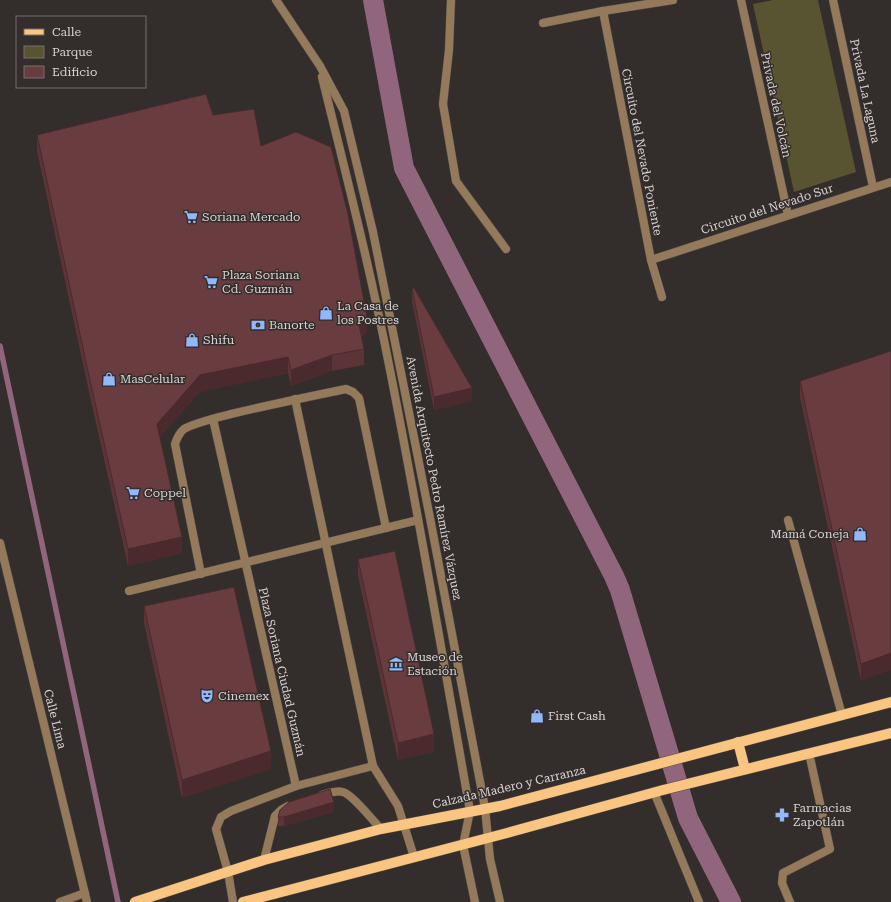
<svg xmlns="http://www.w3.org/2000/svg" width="891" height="902" viewBox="0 0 891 902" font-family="'Roboto Serif',serif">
<rect width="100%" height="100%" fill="#332d2b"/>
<path fill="#585331" d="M773,0H818L856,172L794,192L753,4Z"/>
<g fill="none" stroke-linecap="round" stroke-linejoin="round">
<path stroke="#91667c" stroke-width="5.5" d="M0,346L118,902"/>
<path stroke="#91667c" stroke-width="20" d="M373,0L404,168L614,576L620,590L688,818L731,902"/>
<g stroke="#514b49" stroke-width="9">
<g id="lane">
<path d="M295,399L373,766L398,806L414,857"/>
<path d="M213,419L296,786"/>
<path d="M788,520L842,715"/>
<path d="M0,543L87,902"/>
<path d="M201,574L175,444C177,438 179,433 184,429C194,423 219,417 231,414C269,405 307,397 346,389L353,392L359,398L386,528"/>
<path d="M129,591L418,520"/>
<path d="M322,795C329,793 336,790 343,792C353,795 373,821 381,829"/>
<path d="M264,860L275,816L281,810L288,806"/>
<path d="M60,902L85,893"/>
<path d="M233,902L228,872L216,829L221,817L231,811L296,786L373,766"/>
</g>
</g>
<g stroke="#514b49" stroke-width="9">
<g id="street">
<path d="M276,0L320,66L344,111L373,232L430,518L485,808L490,859L500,902"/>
<path d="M451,0L449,50L443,104L456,181L506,249"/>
<path d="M741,0L788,215"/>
<path d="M833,0L873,187"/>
<path d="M603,11L651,260L662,297"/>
<path d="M543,23L603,11L673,0"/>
<path d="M322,77C346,174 371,272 390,370C419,517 444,664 470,811L463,845L475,902"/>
<path d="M651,260L891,182"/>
<path d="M654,792L699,902"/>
<path d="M790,902L782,883L783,873L830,849L809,753"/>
</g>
</g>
<g stroke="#514b49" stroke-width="11">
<g id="primary">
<path d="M738,742L745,769"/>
<path d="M135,902L264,860L381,829L500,806L891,702"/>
<path d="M243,902L507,833L663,790L891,733"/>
</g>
</g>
<use href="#lane" stroke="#947a5a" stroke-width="8"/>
<use href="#street" stroke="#947a5a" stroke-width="8"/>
<use href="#primary" stroke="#fac580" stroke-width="10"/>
</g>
<g fill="#5a3436">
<path d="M213,115L261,146L367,334L361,336L364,349V365L332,371L291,386L288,373L200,392L160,437L182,553L128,566L89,392L37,151V135Z"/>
<path d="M412,289L472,401L434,410L412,302Z"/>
<path d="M891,351L861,681L800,398V381Z"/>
<path d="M358,559L434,752L398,760L358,576Z"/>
<path d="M144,606L271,769L182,798L144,623Z"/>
<path d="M334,812L284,826H278V817Z"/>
</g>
<g fill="#4a2a2c">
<path d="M367,318V334L358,336V320Z"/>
<path d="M332,355V371L291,386V370Z"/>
<path d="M288,357V373L200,392L157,440V424L200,375Z"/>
<path d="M472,388V401L434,410V397Z"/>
<path d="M182,537V553L128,566V549Z"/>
<path d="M891,653V670L861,681V664Z"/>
<path d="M434,734V752L398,760V743Z"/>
<path d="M271,751V769L182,798V780Z"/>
<path d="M334,802V812L284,826V817Z"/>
</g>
<g fill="#693c3f" stroke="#4a2a2c">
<path d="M206,94L213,115L254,109L261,146L296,132L331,147L348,214L367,318L358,320L364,349L332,355L291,370L288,357L200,375L157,424L182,537L128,549L89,376L37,135Z"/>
<path d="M414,288L472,388L434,397L412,289Z"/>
<path d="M891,351V653L861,664L800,381Z"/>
<path d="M395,551L434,734L398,743L358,559Z"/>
<path d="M234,587L271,751L182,780L144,606Z"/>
<path d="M330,789L334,802L284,817H278L280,810L289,802Z"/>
</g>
<defs>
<g id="supermarket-bare" transform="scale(1.08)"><path d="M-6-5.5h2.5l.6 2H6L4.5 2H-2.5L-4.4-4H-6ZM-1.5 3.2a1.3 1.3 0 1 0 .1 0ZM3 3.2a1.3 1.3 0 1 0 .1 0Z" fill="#90b8fd" stroke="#332d2b" stroke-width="2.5" paint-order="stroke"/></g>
<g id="shop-bare" transform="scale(1.08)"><path d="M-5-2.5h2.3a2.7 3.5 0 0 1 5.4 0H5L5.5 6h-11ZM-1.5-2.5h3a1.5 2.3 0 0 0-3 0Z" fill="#90b8fd" stroke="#332d2b" stroke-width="2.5" paint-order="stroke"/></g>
<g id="bank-bare" transform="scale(1.08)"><path d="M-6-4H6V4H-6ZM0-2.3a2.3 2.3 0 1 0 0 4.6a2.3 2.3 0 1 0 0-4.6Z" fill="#90b8fd" stroke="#332d2b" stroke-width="2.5" paint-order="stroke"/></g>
<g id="museum-bare" transform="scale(1.08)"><path d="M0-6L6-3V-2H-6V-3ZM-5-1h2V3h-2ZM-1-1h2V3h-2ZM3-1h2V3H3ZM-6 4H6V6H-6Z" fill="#90b8fd" stroke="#332d2b" stroke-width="2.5" paint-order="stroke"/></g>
<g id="theatre-bare" transform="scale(1.08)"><path d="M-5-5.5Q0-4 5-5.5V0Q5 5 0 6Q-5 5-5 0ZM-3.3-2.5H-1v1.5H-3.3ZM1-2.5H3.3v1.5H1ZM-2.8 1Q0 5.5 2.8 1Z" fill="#90b8fd" stroke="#332d2b" stroke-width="2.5" paint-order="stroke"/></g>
<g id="pharmacy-bare" transform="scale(1.08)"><path d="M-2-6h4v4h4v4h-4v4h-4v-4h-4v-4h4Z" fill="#90b8fd" stroke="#332d2b" stroke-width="2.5" paint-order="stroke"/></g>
</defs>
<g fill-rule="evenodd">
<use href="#supermarket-bare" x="191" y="217"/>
<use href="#supermarket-bare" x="211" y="282"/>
<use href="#shop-bare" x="326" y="313"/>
<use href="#bank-bare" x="258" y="325"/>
<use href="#shop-bare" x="192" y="340"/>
<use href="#shop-bare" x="109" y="379"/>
<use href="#supermarket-bare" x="133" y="493"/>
<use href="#shop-bare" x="860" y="534"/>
<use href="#museum-bare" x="396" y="664"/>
<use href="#theatre-bare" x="207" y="696"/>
<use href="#shop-bare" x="537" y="716"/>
<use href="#pharmacy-bare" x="782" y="815"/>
</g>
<g text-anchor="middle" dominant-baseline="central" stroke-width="3" stroke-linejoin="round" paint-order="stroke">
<g font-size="12" fill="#d8d4d3" stroke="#332d2b">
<text transform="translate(865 91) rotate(78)">Privada La Laguna</text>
<text transform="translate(776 105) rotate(78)">Privada del Volcán</text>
<text transform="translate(642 152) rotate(79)">Circuito del Nevado Poniente</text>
<text transform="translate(767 209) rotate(-18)">Circuito del Nevado Sur</text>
<text transform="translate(434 478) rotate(79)">Avenida Arquitecto Pedro Ramírez Vázquez</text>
<text transform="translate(282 672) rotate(77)">Plaza Soriana Ciudad Guzmán</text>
<text transform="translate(55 719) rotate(76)">Calle Lima</text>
<text transform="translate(509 787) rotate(-13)">Calzada Madero y Carranza</text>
</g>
<g font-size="12" fill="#d8d4d3" stroke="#332d2b" text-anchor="start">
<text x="202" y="217">Soriana Mercado</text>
<text x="222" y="275">Plaza Soriana<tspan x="222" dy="14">Cd. Guzmán</tspan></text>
<text x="337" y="306">La Casa de<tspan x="337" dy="14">los Postres</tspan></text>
<text x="269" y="325">Banorte</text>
<text x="203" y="340">Shifu</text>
<text x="120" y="379">MasCelular</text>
<text x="144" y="493">Coppel</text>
<text x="849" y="534" text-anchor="end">Mamá Coneja</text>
<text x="407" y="657">Museo de<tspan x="407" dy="14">Estación</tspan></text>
<text x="218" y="696">Cinemex</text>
<text x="548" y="716">First Cash</text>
<text x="793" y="808">Farmacias<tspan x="793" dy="14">Zapotlán</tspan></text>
</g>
</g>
<rect x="16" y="16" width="130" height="72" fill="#332d2b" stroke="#75706e"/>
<rect x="24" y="29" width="20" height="6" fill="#fac580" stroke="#75706e"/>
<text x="52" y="36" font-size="12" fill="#d8d4d3">Calle</text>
<rect x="24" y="46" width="20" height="12" fill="#585331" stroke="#75706e"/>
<text x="52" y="56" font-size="12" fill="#d8d4d3">Parque</text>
<rect x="24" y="66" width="20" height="12" fill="#693c3f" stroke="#75706e"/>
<text x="52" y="76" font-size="12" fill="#d8d4d3">Edificio</text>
</svg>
